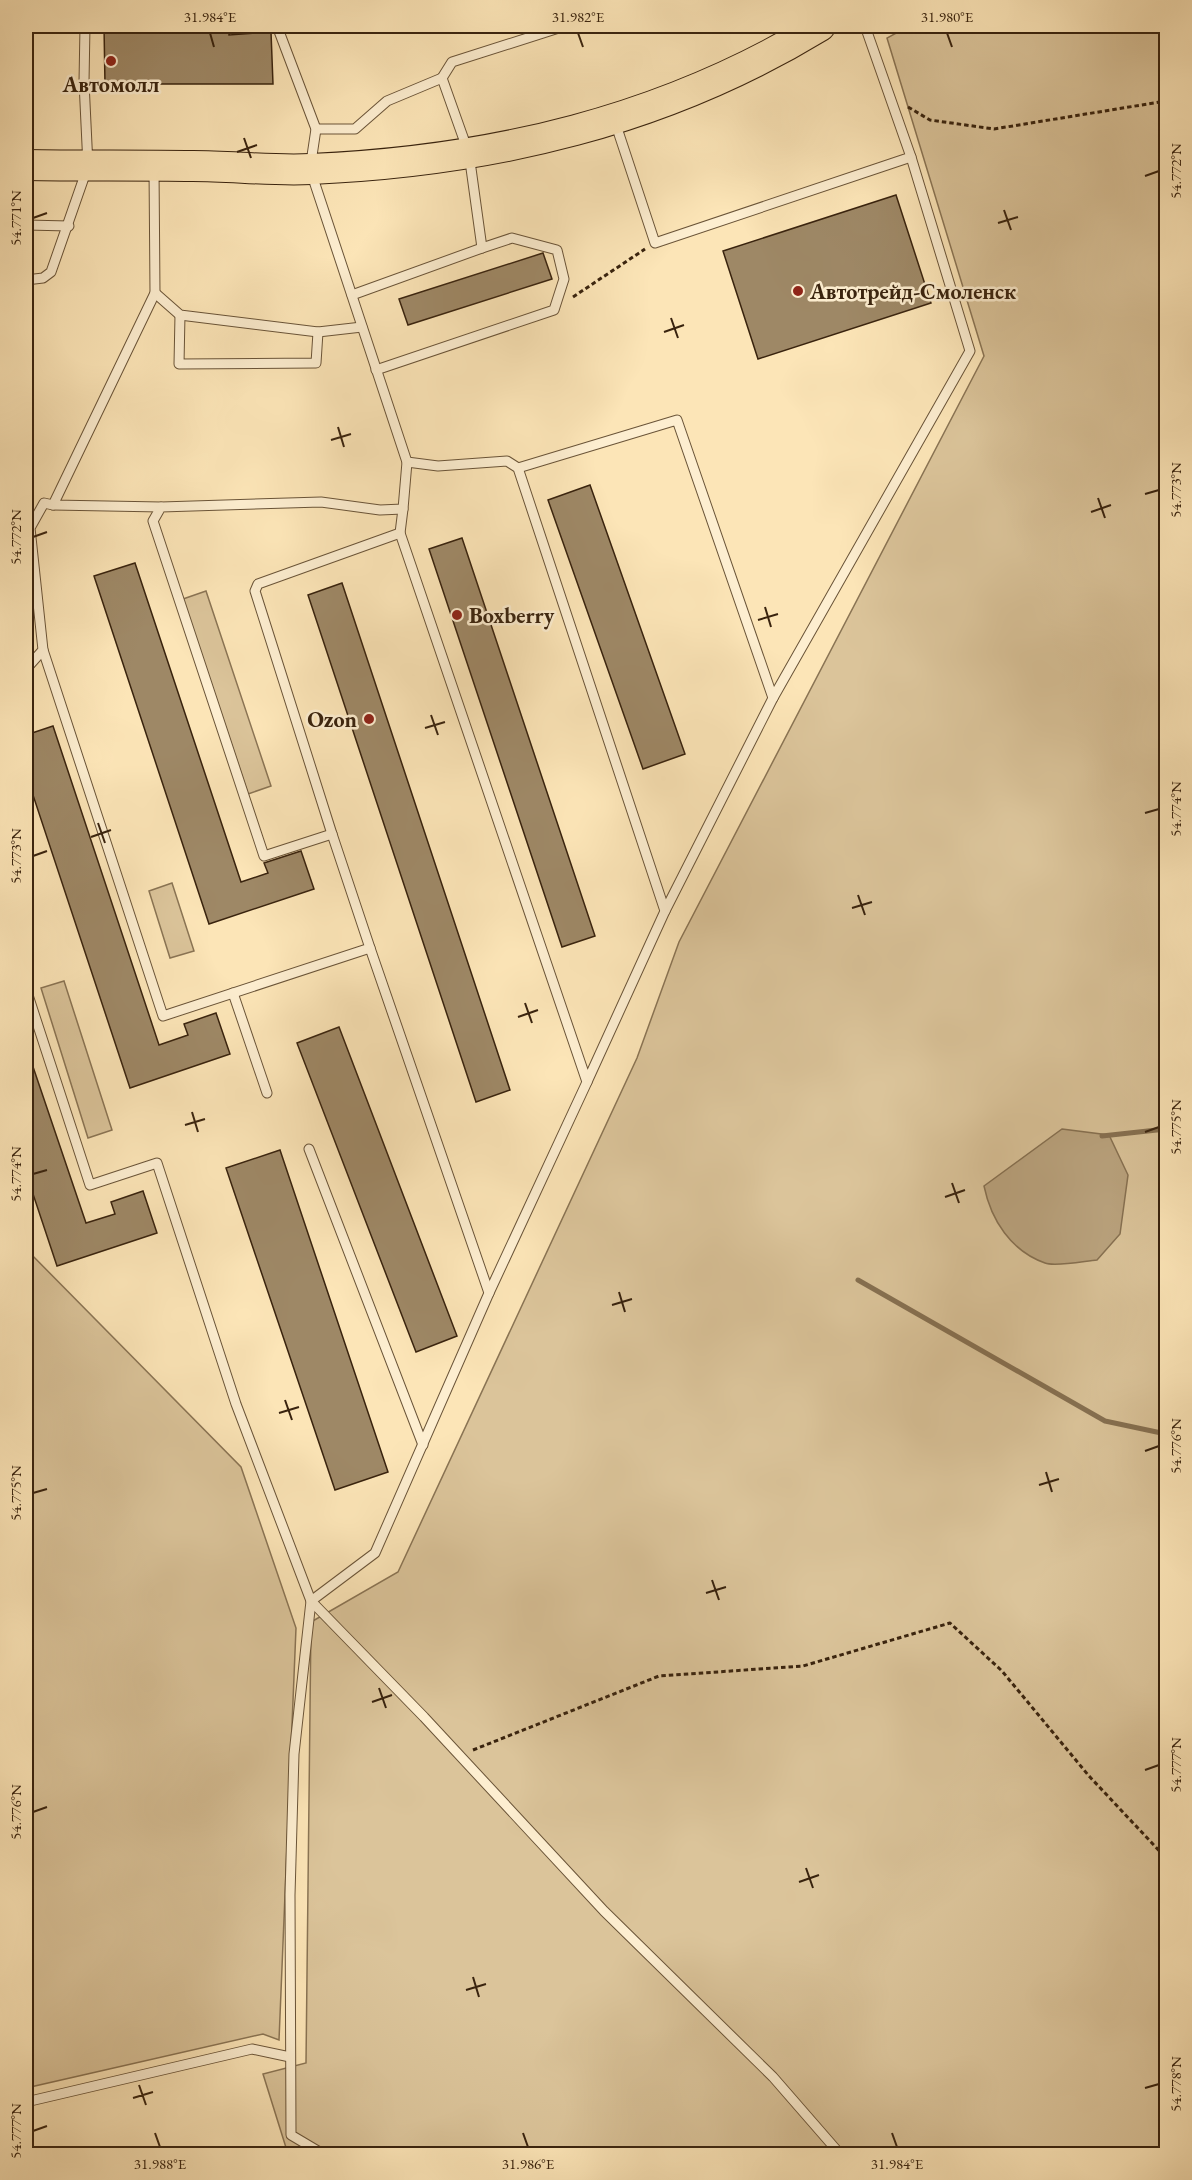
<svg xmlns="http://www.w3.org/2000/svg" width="1192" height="2180" viewBox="0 0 1192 2180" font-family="'EB Garamond',serif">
<rect width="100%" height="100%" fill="#fce5b7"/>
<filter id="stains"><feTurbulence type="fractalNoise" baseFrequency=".00333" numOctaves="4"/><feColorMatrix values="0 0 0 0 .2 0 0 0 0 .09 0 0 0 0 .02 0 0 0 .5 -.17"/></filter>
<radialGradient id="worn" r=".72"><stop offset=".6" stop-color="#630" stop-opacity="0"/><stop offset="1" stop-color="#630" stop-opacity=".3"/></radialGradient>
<g fill="#dbc49a" stroke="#8a7454" stroke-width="1.5">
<path d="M909,26H1166V2154H288L263,2074L306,2063L311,1622L398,1572L637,1058L679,942L984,356L887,38Z"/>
<path d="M206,591L271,786L248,794L183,599Z"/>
<path d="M172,883L194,951L170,958L149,891Z"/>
<path d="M64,981L112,1130L88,1138L41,988Z"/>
<path d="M26,1249L241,1467L296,1628L279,2040L263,2034L26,2088Z"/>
</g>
<path fill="#baa37e" stroke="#867051" stroke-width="1.5" d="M1062,1129L1109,1135L1128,1175L1120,1234L1097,1260C1085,1261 1055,1267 1045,1263C1011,1251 991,1220 984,1186Z"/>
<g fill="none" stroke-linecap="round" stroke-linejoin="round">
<g stroke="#867051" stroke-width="5">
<path d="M1102,1136L1166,1129"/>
<path d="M858,1280L1105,1421L1166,1434"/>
</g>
</g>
<g fill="#9e8866" stroke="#39230e" stroke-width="1.5">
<path d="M104,26H229V35L271,32L273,84H105Z"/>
<path d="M896,195L931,303L758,359L723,251Z"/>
<path d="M543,253L552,279L408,325L399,299Z"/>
<path d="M590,485L685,754L643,769L548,500Z"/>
<path d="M462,538L595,936L562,947L429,549Z"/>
<path d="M135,563L241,882L268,873L264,863L301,851L314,889L209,924L94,576Z"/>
<path d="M342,583L510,1090L476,1102L308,595Z"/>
<path d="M53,726L159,1045L188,1035L184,1024L216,1013L230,1054L130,1088L26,774V735Z"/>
<path d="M339,1027L457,1336L416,1352L297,1043Z"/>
<path d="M26,1052H28L86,1223L115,1214L111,1202L143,1191L157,1233L57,1266L26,1173Z"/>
<path d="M280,1150L388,1472L335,1490L226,1168Z"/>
</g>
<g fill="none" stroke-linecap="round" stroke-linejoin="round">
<g stroke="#6a5438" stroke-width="11">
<g id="service">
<path d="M442,78L452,62L565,26"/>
<path d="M615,122L655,243L911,157L865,26"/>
<path d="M316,129H355L387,101L442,78L469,154L482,248L512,238L557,250L564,279L554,310L376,370"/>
<path d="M154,168L155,293L53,505L161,507"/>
<path d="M26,225L69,226"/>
<path d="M26,280L43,278L51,272L88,166L84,82L85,26"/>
<path d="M155,293L180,315L318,332L362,327"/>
<path d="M352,295L482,248"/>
<path d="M180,315L179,364L316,363L318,332"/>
<path d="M518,468L677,420L773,698L665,911"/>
<path d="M400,533L587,1082L665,911L518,468L507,461L438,466L407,462"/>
<path d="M43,650L163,1016L370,948L332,834L264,856L153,521L161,507L321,502L380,510L403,509L407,462L310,169L316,129L277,26"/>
<path d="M26,669L43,650L30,528L44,503L53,505"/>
<path d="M773,698L970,351L911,157"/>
<path d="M332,834L255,591L258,584L400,533L403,509"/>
<path d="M370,948L489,1293"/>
<path d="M26,989L90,1185L157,1163L236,1404L311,1601L424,1717L604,1911L773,2077L840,2154"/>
<path d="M233,993L267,1093"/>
<path d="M309,1149L423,1445"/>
<path d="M26,2102L252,2049L290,2057"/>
<path d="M323,2154L291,2135L290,1895L294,1754L311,1601L375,1553L489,1293L587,1082"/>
</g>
</g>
<g stroke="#39230e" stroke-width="32">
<path id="primary" d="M26,165C81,166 137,165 193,166C232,166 272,171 311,169C493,161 664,121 820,26"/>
</g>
<g stroke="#39230e" stroke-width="3" stroke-dasharray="4.5 3" stroke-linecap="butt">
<path d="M908,107L930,120L994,129L1166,101"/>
<path d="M573,297L645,249"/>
<path d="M473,1750L659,1676L803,1666L950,1623L1002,1671L1089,1776L1166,1858"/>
</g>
<use href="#service" stroke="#fdeed0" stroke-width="9"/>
<use href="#primary" stroke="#fce5b7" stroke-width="30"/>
</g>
<path fill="none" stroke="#39230e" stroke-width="2" d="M210,33L214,47M578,33L583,47M947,33L952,47M244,138L251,158M237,152L257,145M1145,176L1159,171M1004,210L1011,230M33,218L47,213M998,223L1018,217M671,318L678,338M664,332L684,325M338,427L344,447M331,440L351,434M1145,494L1159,490M1098,498L1105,518M1091,512L1111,505M33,537L47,532M765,607L771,627M758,620L778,614M431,715L438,735M425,728L445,722M1145,813L1159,809M98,823L105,843M91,837L111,830M33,856L47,851M858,895L865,915M852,908L872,902M525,1003L532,1023M518,1017L538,1010M192,1112L198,1132M185,1125L205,1119M1145,1132L1159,1127M33,1174L47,1170M952,1183L959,1203M945,1197L965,1190M619,1292L625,1312M612,1305L632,1299M285,1400L292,1420M279,1413L299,1407M1145,1451L1159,1446M1046,1472L1052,1492M1039,1485L1059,1479M33,1493L47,1489M712,1580L719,1600M706,1593L726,1587M379,1688L386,1708M372,1702L392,1695M1145,1770L1159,1765M33,1812L47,1807M806,1868L813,1888M799,1882L819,1875M473,1977L479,1997M466,1990L486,1984M139,2085L146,2105M1145,2088L1159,2084M133,2098L153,2092M33,2131L47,2126M155,2133L160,2147M523,2133L528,2147M892,2133L897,2147"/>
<g fill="#8f2418" stroke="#fdeed0" stroke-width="2">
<circle cx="111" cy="61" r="6"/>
<circle cx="798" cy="291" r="6"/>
<circle cx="457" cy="615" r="6"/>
<circle cx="369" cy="719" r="6"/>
</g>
<g text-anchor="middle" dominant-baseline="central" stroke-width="5" stroke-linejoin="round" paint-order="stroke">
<g font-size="22" font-weight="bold" fill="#39230e" stroke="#fdeed0" text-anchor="start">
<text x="111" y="84" text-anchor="middle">Автомолл</text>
<text x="810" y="291">Автотрейд-Смоленск</text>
<text x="469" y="615">Boxberry</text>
<text x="357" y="719" text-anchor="end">Ozon</text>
</g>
</g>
<rect width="1192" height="2180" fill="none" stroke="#fce5b7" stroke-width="66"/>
<rect x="33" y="33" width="1126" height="2114" fill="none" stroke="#39230e" stroke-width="2"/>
<g font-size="15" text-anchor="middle" fill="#39230e">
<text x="210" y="22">31.984°E</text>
<text x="578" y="22">31.982°E</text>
<text x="947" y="22">31.980°E</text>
<text transform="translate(1176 171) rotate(-90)" y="5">54.772°N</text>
<text transform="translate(16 218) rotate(-90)" y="5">54.771°N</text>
<text transform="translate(1176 490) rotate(-90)" y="5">54.773°N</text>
<text transform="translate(16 537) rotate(-90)" y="5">54.772°N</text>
<text transform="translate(1176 809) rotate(-90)" y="5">54.774°N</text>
<text transform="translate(16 856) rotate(-90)" y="5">54.773°N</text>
<text transform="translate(1176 1127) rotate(-90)" y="5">54.775°N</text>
<text transform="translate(16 1174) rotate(-90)" y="5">54.774°N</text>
<text transform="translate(1176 1446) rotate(-90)" y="5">54.776°N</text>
<text transform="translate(16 1493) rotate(-90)" y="5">54.775°N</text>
<text transform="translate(1176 1765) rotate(-90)" y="5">54.777°N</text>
<text transform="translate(16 1812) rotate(-90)" y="5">54.776°N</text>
<text transform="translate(1176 2084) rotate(-90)" y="5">54.778°N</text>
<text transform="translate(16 2131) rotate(-90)" y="5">54.777°N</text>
<text x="160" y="2169">31.988°E</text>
<text x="528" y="2169">31.986°E</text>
<text x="897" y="2169">31.984°E</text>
</g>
<rect width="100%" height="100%" filter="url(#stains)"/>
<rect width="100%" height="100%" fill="url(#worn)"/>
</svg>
